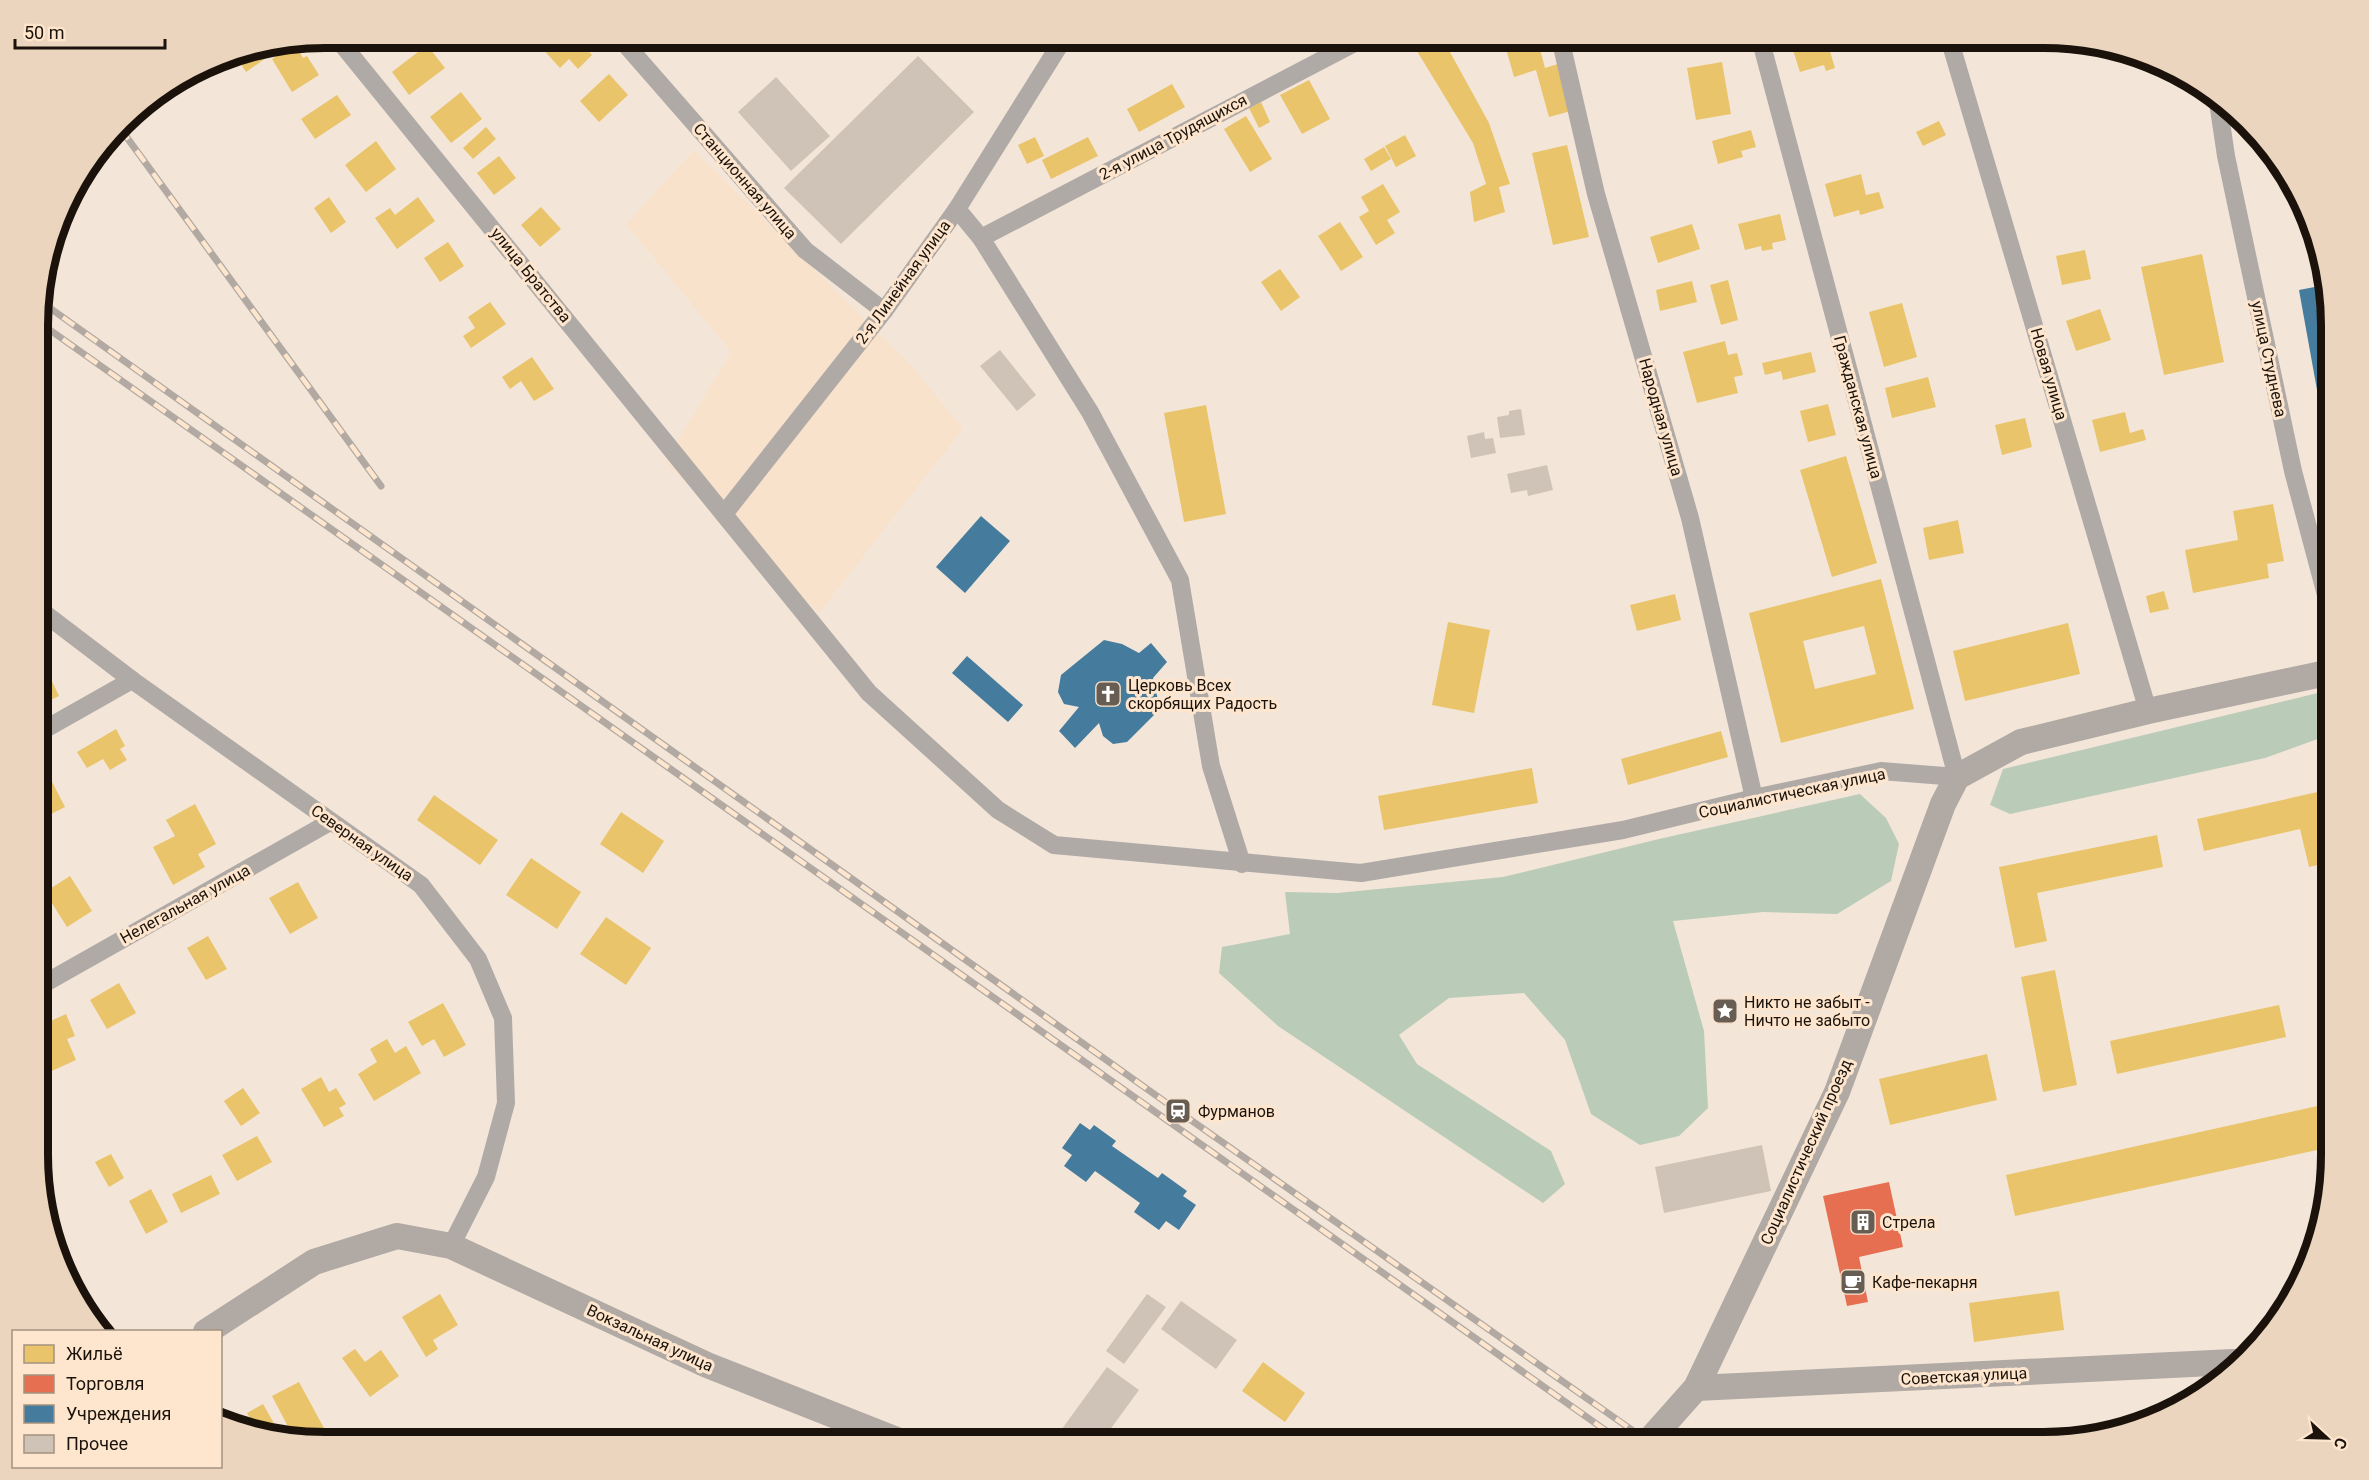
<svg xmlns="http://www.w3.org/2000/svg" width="2369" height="1480" viewBox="0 0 2369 1480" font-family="Roboto,sans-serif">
<rect width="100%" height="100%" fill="#f3e6d9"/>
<path fill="#f8e2cc" d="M694,150L913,367L963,429L819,613L665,462L731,352L626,224Z"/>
<g fill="#bacbb8">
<path d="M2322,692L2331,716L2323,737L2265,758L2010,814L1990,805L2003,769Z"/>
<path d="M1860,794L1886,818L1899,844L1891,881L1837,914L1763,912L1673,921L1704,1031L1708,1108L1679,1136L1640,1145L1591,1114L1565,1040L1524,993L1449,998L1399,1035L1417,1064L1551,1151L1565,1184L1543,1203L1278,1026L1219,973L1222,947L1290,934L1285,892L1337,893L1503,877L1659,839Z"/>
</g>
<g fill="#e9c46a" fill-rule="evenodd">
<path d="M362,38H384L369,48Z"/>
<path d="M548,38H576L592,55L578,69L569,59L560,68L540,46Z"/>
<path d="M1409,38H1469L1445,43L1489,123L1510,184L1499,187L1505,212L1474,222L1470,192L1486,184L1473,143Z"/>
<path d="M1503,38H1537L1545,68L1558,64L1571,111L1549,117L1536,70L1514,77Z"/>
<path d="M1826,38L1835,68L1826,71L1824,65L1800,72L1792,47Z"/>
<path d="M295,44L303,58L307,56L319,75L292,92L272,59Z"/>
<path d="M427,45L445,68L409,95L392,72Z"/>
<path d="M261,50L266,58L246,72L239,61L253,52Z"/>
<path d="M1722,62L1731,114L1696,120L1687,68Z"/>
<path d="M609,74L628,95L599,122L580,101Z"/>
<path d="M1309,80L1330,119L1302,134L1280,95Z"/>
<path d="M1172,84L1185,107L1139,132L1127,109Z"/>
<path d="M461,92L482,119L451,143L430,117Z"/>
<path d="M337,95L351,115L315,139L301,119Z"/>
<path d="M1261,102L1270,122L1259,128L1249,108Z"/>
<path d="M1246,116L1272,159L1250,172L1224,129Z"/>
<path d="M1939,121L1946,135L1923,146L1916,132Z"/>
<path d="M486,127L496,139L473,159L463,148Z"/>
<path d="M1751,130L1756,147L1741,151L1743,157L1718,164L1712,141Z"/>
<path d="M1405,135L1416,156L1396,167L1385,146Z"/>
<path d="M1035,137L1044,156L1027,164L1018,145Z"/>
<path d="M1088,137L1098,156L1051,179L1042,160Z"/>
<path d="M376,141L396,169L366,192L345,165Z"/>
<path d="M1567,145L1589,237L1553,245L1532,153Z"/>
<path d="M1384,147L1391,159L1371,171L1364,159Z"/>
<path d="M499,156L516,178L494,195L477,173Z"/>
<path d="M1861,174L1866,195L1879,192L1884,208L1860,215L1859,210L1834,217L1825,184Z"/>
<path d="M1383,184L1400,212L1387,220L1395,233L1376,245L1359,217L1369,211L1361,197Z"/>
<path d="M329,197L346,222L331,233L314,208Z"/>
<path d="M418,197L435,221L397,249L375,218L390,208L395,215Z"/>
<path d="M541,207L561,229L540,247L521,225Z"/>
<path d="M1780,214L1786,240L1772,243L1773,249L1762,251L1761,246L1745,250L1738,224Z"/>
<path d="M1340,222L1363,257L1341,271L1318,236Z"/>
<path d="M1692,224L1700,249L1658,263L1650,237Z"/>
<path d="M448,242L464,266L440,282L424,258Z"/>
<path d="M2085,250L2091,279L2062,285L2056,256Z"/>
<path d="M2202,254L2224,362L2164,375L2141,267Z"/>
<path d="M1280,269L1300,297L1281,311L1261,282Z"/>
<path d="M1728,280L1738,320L1721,325L1710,285Z"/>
<path d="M1692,281L1697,302L1660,311L1656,290Z"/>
<path d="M490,302L506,324L471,348L463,336L475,328L468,317Z"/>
<path d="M1902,303L1917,357L1884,367L1869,312Z"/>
<path d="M2100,309L2111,340L2076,351L2066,321Z"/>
<path d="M1725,341L1728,355L1737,353L1743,375L1734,377L1738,393L1697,403L1683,352Z"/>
<path d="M1811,352L1816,372L1783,380L1781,371L1765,375L1762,363Z"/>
<path d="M532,357L554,389L534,401L521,381L510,389L502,377Z"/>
<path d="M1928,377L1936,407L1892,418L1885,388Z"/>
<path d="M1828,404L1836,435L1808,442L1800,411Z"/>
<path d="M1206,405L1226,514L1184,522L1164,413Z"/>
<path d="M2125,412L2130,433L2143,429L2146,440L2100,452L2092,420Z"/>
<path d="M2025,418L2032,447L2002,455L1995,425Z"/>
<path d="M1846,456L1877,563L1832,577L1800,470Z"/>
<path d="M2273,504L2284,561L2267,564L2269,578L2193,593L2185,550L2238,540L2233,511Z"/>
<path d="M1958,520L1964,553L1929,560L1923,528Z"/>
<path d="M1881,579L1914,709L1781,743L1749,613ZM1864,626L1876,674L1815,689L1803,641Z"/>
<path d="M2164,591L2169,609L2150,613L2146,596Z"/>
<path d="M1675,594L1681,620L1637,631L1630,605Z"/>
<path d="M1448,622L1490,630L1474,713L1432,705Z"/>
<path d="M2068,623L2080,674L1965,701L1953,651Z"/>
<path d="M47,671L59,696L40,705V674Z"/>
<path d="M116,729L125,746L120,749L127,760L110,770L103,759L87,768L77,752Z"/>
<path d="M1721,731L1728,757L1628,785L1621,759Z"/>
<path d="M1532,768L1538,803L1384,830L1378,796Z"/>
<path d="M48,774L65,807L45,817L40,806V778Z"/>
<path d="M2331,789V862L2309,867L2300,829L2204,851L2197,819Z"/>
<path d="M434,795L498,840L480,865L417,820Z"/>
<path d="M195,804L216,844L198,854L205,867L173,885L153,847L175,836L166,820Z"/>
<path d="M621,812L664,841L643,873L600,844Z"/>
<path d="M2157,835L2163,867L2037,893L2047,941L2015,948L1999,867Z"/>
<path d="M531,858L581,892L557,929L506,895Z"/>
<path d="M70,876L92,911L67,927L45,892Z"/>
<path d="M298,882L318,918L290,934L269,898Z"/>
<path d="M2331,912V987H2330L2317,915Z"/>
<path d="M606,917L651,948L626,985L580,954Z"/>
<path d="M208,936L227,969L206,980L187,948Z"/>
<path d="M2055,970L2077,1085L2043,1092L2021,977Z"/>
<path d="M119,983L136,1013L107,1029L90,1000Z"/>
<path d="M443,1003L466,1045L444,1057L434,1039L422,1046L408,1022Z"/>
<path d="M2279,1005L2286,1037L2117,1074L2110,1041Z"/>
<path d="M66,1014L75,1036L67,1039L76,1060L45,1074L40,1063V1026Z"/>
<path d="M387,1039L395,1053L406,1046L421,1073L374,1101L358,1074L377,1062L370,1049Z"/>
<path d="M1987,1054L1997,1100L1890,1125L1879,1079Z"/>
<path d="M321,1077L329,1092L336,1088L346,1104L339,1108L344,1116L324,1127L301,1089Z"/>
<path d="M243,1088L260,1113L241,1126L224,1101Z"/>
<path d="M2331,1103V1147L2015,1216L2006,1175Z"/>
<path d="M257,1136L272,1162L237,1181L222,1155Z"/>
<path d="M111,1154L124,1178L109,1187L95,1162Z"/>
<path d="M211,1175L220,1194L181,1213L172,1194Z"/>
<path d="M151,1189L168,1222L146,1234L129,1201Z"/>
<path d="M60,1243L79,1274L70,1280L58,1245Z"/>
<path d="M2059,1291L2064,1330L1974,1342L1969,1303Z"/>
<path d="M440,1294L458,1325L433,1340L438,1349L426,1357L402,1317Z"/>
<path d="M355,1349L365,1362L381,1350L399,1376L370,1397L342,1358Z"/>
<path d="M1263,1362L1305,1393L1285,1422L1242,1391Z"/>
<path d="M299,1382L325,1430L306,1440L294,1438L272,1396Z"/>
<path d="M263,1404L275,1425L259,1434L247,1413Z"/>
</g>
<g fill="#e76f51">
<path d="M2331,503V532H2330L2325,504Z"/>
<path d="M1889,1182L1903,1247L1859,1257L1868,1302L1847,1306L1823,1196Z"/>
</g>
<g fill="#457b9d">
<path d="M2325,285L2331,306L2330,462L2299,290Z"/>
<path d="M981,516L1010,541L965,593L936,567Z"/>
<path d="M1104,640L1122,644L1139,653L1151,643L1167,662L1153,678L1160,709L1127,742L1113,744L1103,736L1099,723L1075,748L1059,731L1079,707L1064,704L1058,692L1061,675Z"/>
<path d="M967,656L1023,705L1008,722L952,673Z"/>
<path d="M1080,1123L1090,1130L1094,1125L1116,1141L1112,1146L1158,1178L1162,1173L1187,1191L1183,1196L1196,1205L1179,1230L1166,1221L1159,1230L1134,1212L1140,1203L1095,1171L1086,1182L1064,1166L1072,1155L1062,1148Z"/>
</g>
<g fill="#cfc3b7">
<path d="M2021,38H2045L2035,50Z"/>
<path d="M918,56L974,112L841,244L784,188Z"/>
<path d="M776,77L830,136L791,171L738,112Z"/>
<path d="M1000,350L1036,395L1017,411L980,366Z"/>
<path d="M1521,409L1525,435L1500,438L1497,417L1509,415V411Z"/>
<path d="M1484,432L1485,439L1493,438L1496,453L1471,458L1467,436Z"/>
<path d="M1547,465L1553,490L1528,496L1527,490L1511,493L1507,474Z"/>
<path d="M1762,1145L1771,1191L1664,1213L1655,1167Z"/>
<path d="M1147,1294L1166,1307L1124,1364L1106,1351Z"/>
<path d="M1181,1301L1237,1340L1216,1369L1161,1329Z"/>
<path d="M1107,1367L1139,1390L1101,1442H1071L1059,1433Z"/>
</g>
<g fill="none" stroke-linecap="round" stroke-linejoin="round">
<g stroke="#b0aaa7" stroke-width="18">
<path d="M337,38L869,693L998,810L1054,845L1361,873L1623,830L1754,798L1881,771L1957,777L1760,38"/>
<path d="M620,38L805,250L884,311"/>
<path d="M1560,38L1596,194L1690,518L1754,798"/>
<path d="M1949,38L2148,711"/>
<path d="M2218,102L2226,156L2293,471L2331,614"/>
<path d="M957,209L981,238L1090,412L1180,580L1211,766L1242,864"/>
<path d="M981,238L1364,38"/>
<path d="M724,514L884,311L957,209L1064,38"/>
<path d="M40,610L132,680L421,885L478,959L503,1018L506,1103L486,1177L451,1246"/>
<path d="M40,732L132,680"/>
<path d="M40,986L330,822"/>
</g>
<g stroke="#b1a9a3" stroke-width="26">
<path d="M206,1332L314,1262L397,1236L451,1246L707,1365L902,1442"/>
<path d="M1696,1388L2233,1362"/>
<path d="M1648,1442L1696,1388L1837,1092L1943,804L1957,777L2021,742L2148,711L2331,672"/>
</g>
<g stroke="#b1a9a2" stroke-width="7">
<g id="rail">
<path d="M120,128L381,486"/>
<path d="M40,301L1178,1111L1649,1442"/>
<path d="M40,323L1622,1442"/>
</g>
</g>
<use href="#rail" stroke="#fee6ce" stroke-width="4.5" stroke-dasharray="14" stroke-linecap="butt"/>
</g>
<defs>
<g id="church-square" transform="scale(1.35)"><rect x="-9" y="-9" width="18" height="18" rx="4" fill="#675d53" stroke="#fee6ce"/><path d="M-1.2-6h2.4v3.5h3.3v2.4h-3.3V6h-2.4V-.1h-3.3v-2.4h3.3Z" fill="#fff"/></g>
<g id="sight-square" transform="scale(1.35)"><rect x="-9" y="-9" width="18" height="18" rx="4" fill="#675d53" stroke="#fee6ce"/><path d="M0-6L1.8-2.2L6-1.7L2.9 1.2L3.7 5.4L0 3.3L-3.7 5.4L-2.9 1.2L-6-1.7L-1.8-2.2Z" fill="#fff"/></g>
<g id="station-square" transform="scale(1.35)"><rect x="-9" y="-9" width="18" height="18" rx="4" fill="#675d53" stroke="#fee6ce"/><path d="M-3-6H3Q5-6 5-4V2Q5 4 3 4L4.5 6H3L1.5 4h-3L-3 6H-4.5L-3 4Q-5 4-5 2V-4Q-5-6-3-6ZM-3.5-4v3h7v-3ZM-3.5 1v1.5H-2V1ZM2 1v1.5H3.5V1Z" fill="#fff"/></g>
<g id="building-square" transform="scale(1.35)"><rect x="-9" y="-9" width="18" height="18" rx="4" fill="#675d53" stroke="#fee6ce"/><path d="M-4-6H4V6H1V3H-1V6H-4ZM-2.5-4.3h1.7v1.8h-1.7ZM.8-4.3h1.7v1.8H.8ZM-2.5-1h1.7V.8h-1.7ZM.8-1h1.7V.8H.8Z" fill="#fff"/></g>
<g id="cafe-square" transform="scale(1.35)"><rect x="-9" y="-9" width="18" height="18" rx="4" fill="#675d53" stroke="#fee6ce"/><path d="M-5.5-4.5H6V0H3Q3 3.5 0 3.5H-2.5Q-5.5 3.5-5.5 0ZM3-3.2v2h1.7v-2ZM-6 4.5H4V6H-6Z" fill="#fff"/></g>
</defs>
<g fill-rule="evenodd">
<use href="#church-square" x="1108" y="694"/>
<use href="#sight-square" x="1725" y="1011"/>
<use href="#station-square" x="1178" y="1111"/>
<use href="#building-square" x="1863" y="1222"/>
<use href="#cafe-square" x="1853" y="1282"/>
</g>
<g text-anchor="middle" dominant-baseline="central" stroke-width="6" stroke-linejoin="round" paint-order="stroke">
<g font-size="16" fill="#1b130b" stroke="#fee6ce">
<text transform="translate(1173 137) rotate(-28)">2-я улица Трудящихся</text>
<text transform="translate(745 181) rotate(49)">Станционная улица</text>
<text transform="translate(531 275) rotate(51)">улица Братства</text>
<text transform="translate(903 282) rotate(-54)">2-я Линейная улица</text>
<text transform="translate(2269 359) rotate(78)">улица Студнева</text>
<text transform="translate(2049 374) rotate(74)">Новая улица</text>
<text transform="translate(1858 407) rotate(75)">Гражданская улица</text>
<text transform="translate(1661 417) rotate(74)">Народная улица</text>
<text transform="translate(1792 793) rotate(-12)">Социалистическая улица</text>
<text transform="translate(362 843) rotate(35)">Северная улица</text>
<text transform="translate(185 904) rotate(-29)">Нелегальная улица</text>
<text transform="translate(1806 1152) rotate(-66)">Социалистический проезд</text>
<text transform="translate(650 1338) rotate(25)">Вокзальная улица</text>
<text transform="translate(1964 1376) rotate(-3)">Советская улица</text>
</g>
<g font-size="16" fill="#1b130b" stroke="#fee6ce" text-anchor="start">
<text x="1128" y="685">Церковь Всех<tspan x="1128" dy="18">скорбящих Радость</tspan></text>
<text x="1744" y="1002">Никто не забыт -<tspan x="1744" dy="18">Ничто не забыто</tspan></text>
<text x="1198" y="1111">Фурманов</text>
<text x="1882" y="1222">Стрела</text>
<text x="1872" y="1282">Кафе-пекарня</text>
</g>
</g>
<path d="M0 0H2369V1480H0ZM325 48H2044A277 277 0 0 1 2321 325V1155A277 277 0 0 1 2044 1432H325A277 277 0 0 1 48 1155V325A277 277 0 0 1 325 48Z" fill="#ecd5be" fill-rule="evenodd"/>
<path fill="none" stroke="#1b130b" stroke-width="8" d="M325 48H2044A277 277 0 0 1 2321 325V1155A277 277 0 0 1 2044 1432H325A277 277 0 0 1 48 1155V325A277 277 0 0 1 325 48Z"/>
<rect x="12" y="1330" width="210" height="138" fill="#fee6ce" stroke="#a39280" stroke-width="1.5"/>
<rect x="24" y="1345" width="30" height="18" fill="#e9c46a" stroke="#a39280" stroke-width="1.5"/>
<text x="66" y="1360" font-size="18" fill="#1b130b">Жильё</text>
<rect x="24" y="1375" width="30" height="18" fill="#e76f51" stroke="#a39280" stroke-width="1.5"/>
<text x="66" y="1390" font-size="18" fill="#1b130b">Торговля</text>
<rect x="24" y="1405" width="30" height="18" fill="#457b9d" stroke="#a39280" stroke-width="1.5"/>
<text x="66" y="1420" font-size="18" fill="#1b130b">Учреждения</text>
<rect x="24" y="1435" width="30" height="18" fill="#cfc3b7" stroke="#a39280" stroke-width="1.5"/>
<text x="66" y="1450" font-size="18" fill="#1b130b">Прочее</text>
<g transform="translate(2327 1438) rotate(112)" stroke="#fee6ce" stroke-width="4.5" paint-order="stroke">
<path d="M0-4.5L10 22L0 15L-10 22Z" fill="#1b130b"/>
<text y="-9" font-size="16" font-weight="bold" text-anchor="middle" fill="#1b130b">С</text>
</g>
<path d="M15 39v9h150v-9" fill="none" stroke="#1b130b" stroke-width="3"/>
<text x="24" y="39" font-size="18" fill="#1b130b" stroke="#fee6ce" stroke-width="4.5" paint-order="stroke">50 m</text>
</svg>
